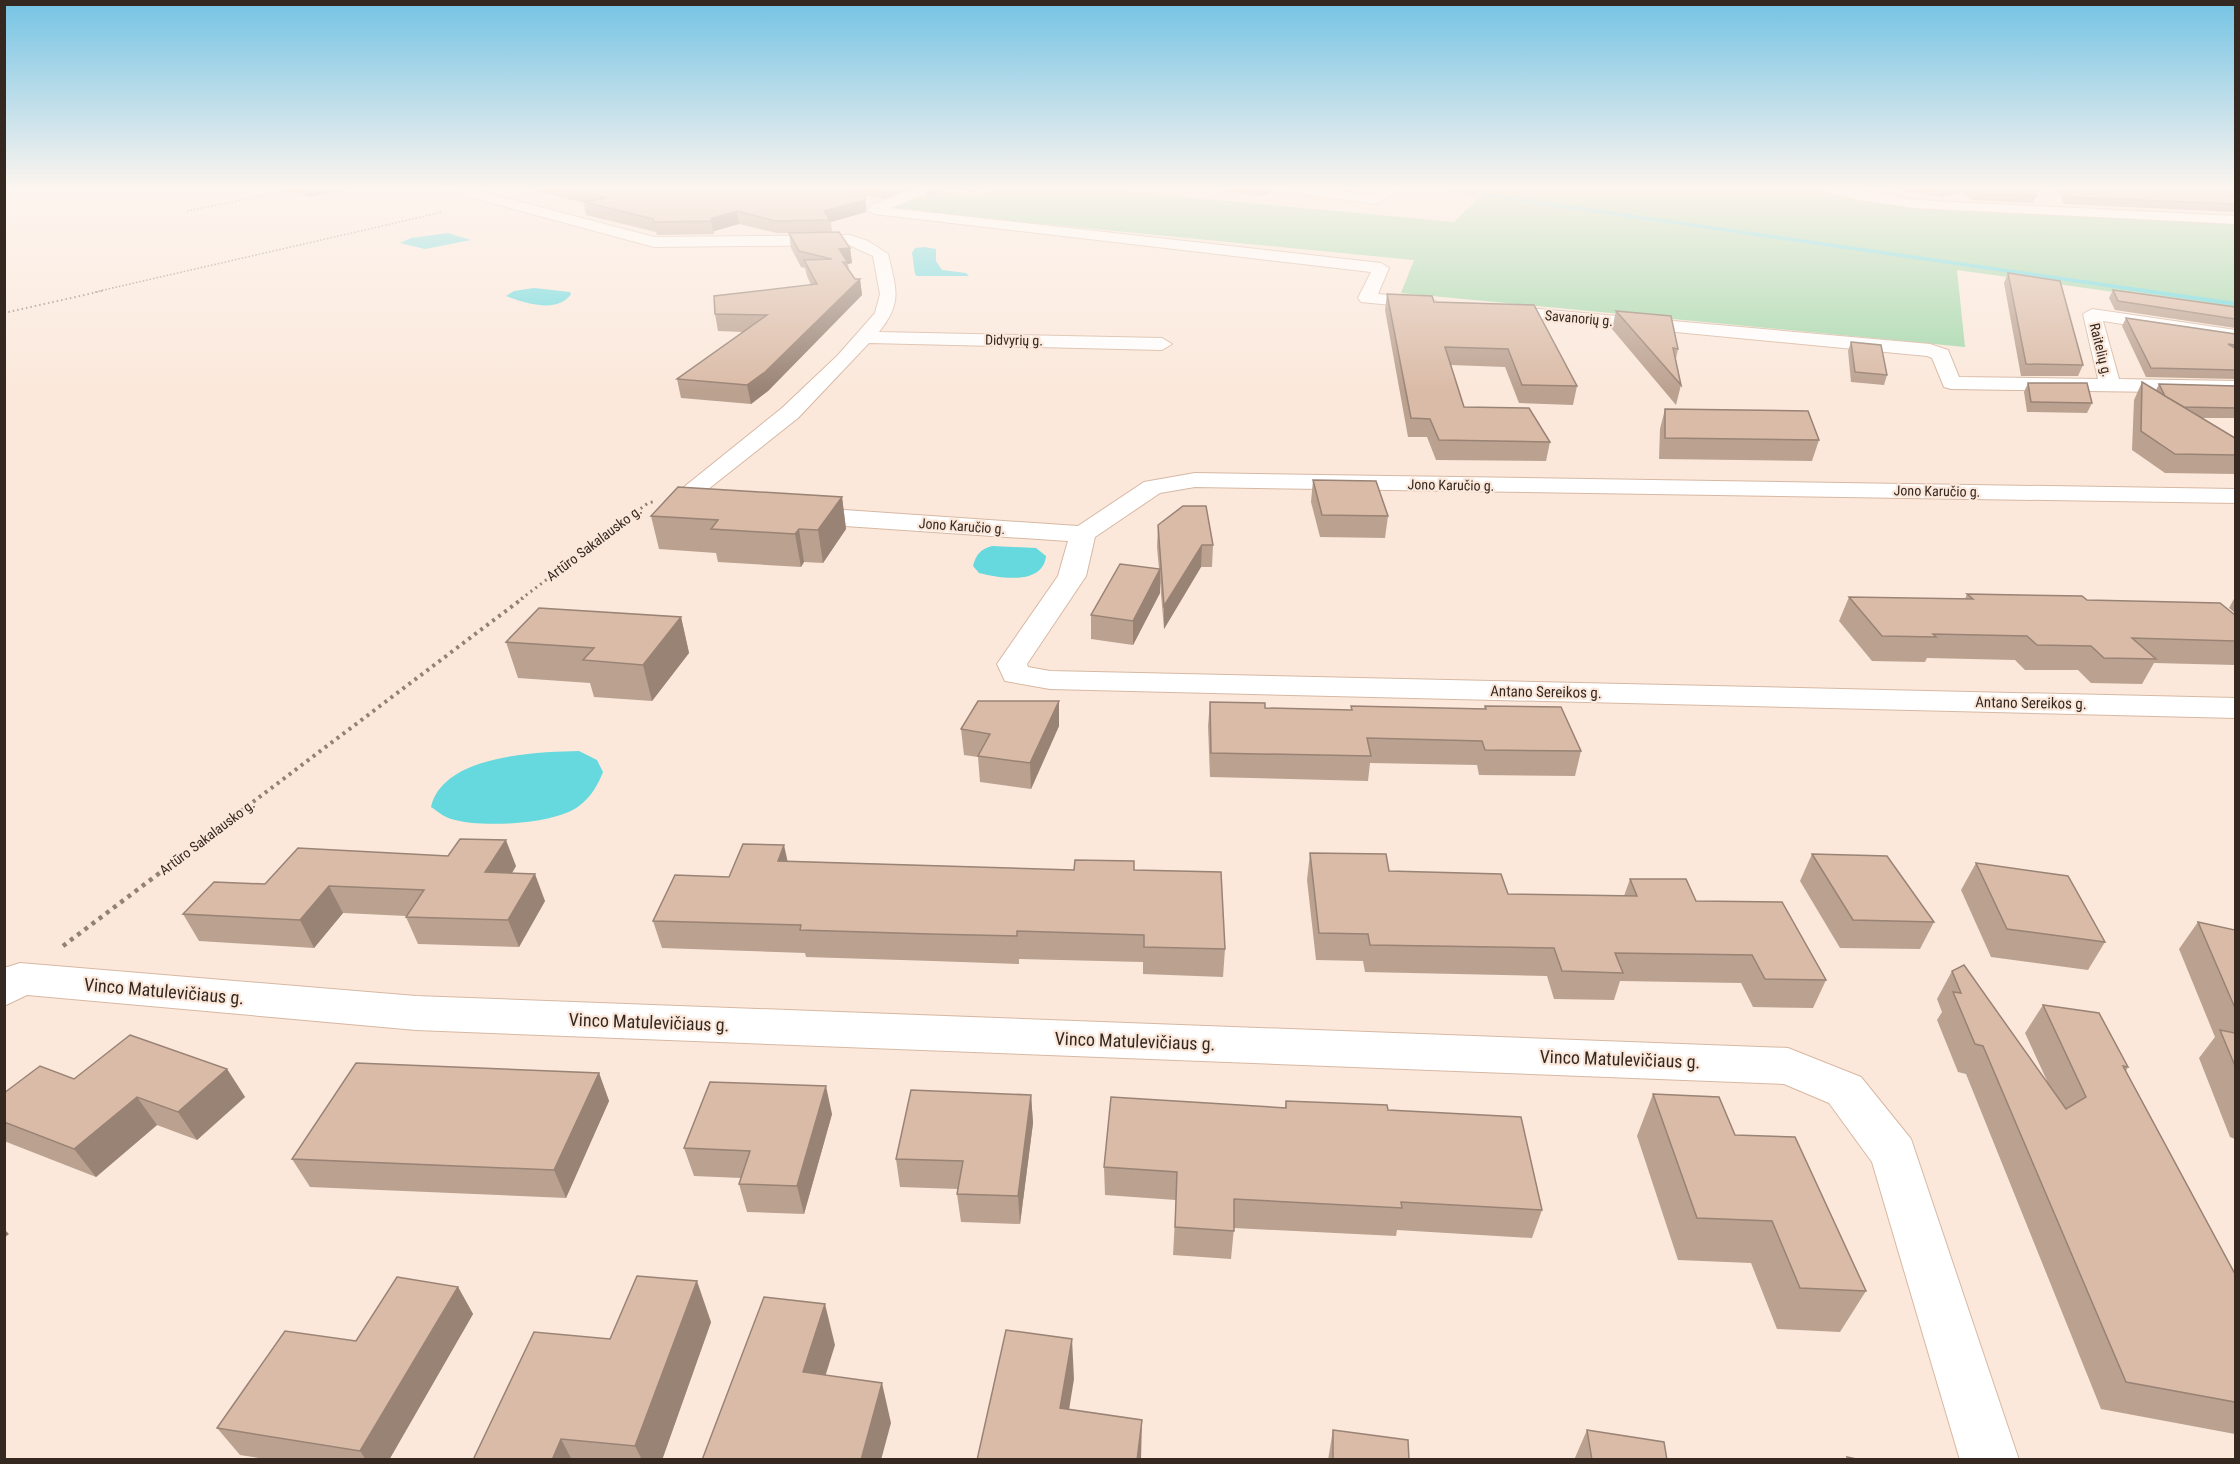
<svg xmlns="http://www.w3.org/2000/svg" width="2240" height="1464" viewBox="0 0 2240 1464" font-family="'Roboto Condensed',sans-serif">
<rect width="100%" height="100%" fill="#fbe8db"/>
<path fill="#a4d8ac" d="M1007,186H1066L1454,222L1477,199L1434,186H1814L1877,201L2235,223V309L1957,270L1965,347L1401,293L1414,260L889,209L936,192L982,196Z"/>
<g fill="#66d9de">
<path d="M448,233L471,240L425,249L400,243L411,238Z"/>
<path d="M924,247L936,249V261L942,270L966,273L969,276H917L915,274L912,253L915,248Z"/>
<path d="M534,288L570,292L571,294C558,314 524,303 506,296L514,291Z"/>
<path d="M992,546L1036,548L1046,556C1043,586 999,578 979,573L973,566C976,554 981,549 992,546Z"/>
<path d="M579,751L597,760L603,772C598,785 591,797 579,806C554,825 480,828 451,819C444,817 437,811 431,807C443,755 535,752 579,751Z"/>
</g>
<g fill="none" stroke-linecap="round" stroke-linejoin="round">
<path fill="#66d9de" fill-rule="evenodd" d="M1457,186H1464L1489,194L2236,302V306L1488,197Z"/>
<g stroke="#d7b8a3" stroke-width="2">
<g id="street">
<path d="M438,186H460L654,237L850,235L868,241L888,254C896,289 903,302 879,332L1162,338L1172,344L1162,350L869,343L798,418L702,494L725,505L729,510L725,515C707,520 684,510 674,495L782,408L838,355L875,313L880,294L873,256L849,245L654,247L440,189Z"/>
<path d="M924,186H943L891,208L1381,263L1389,268L1378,294L1432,299L1441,304L1432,309L1361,302L1358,298L1371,272L874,214L867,210L874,204Z"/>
<path d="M1264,186H1301L1375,196L1391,186H1407L1377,204L1271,190Z"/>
<path d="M1815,186H1837L1915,200L2236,216V224L1915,208L1859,200L1817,189Z"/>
<path d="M1493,305L1930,344L1948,350L1959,377L2098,379L2083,314L2092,309L2236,330V342L2103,321L2119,379L2236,381V393L1951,389L1944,387L1932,358L1927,356L1487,314L1484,310Z"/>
<path d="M1195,473L2236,489V503L1195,487L1160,493L1095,537L1086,576L1027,664L1028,667L1050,671L2236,698V718L1050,689L1005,681L997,664L1058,576L1068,541L801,523L792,520L788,515L792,510L801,507L1078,526L1144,482Z"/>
<path d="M20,963L416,996L1788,1048L1861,1077L1911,1139L2019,1460H1960L1872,1162L1829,1103L1784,1084L416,1030L27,995L4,1006V968Z"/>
</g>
</g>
<g stroke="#918278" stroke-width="1.5" stroke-dasharray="1.5 2" stroke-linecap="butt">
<path d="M187,211L293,190"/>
<path d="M95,292L443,212"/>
</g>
<path stroke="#918278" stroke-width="2" stroke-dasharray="1.5 3" stroke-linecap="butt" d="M4,313L102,291"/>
<path stroke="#918278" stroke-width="3" stroke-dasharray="2 4" stroke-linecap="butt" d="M521,599L648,503L656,501"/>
<path stroke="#918278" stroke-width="4" stroke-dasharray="3 4.5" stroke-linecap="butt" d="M229,820L523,598"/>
<path stroke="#918278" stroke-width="4.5" stroke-dasharray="4 5" stroke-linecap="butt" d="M63,946L231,819"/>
<use href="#street" fill="#fff" fill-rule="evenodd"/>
</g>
<g fill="#bba190">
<path d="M270,186H366L308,197Z"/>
<path d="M517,186H820L865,195L866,207V212L831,222L832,232L850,248L852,263L848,264L849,270L855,279H860L862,295L768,391L751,404L681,398L677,379L743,332L718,331L715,314L811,285L807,276L805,268L801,267L791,248L789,233H777L739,224L714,231V234L657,235L656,232L586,215L584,203Z"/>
<path d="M825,186H918L883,199Z"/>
<path d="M926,186H989L975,192L951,189L926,195Z"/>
<path d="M1227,186H1270V192L1261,196L1227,192Z"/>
<path d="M1877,186H2033L2036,196L2033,203L1973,200L1962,192L1940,197Z"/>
<path d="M2056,186H2213L2235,204V212L2064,204Z"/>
<path d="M2221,186H2235V192Z"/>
<path d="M2008,273L2083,365L2078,376H2021L2004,283Z"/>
<path d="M2113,290L2235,307V328L2115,310L2109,298Z"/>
<path d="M1387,294L1434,302L1577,386L1573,405L1519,403L1505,367L1451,365L1464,407L1550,442L1546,461L1436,460L1427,437H1408L1385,310Z"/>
<path d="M1616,311L1678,349L1676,359L1681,385L1676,405L1612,329Z"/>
<path d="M2126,318L2235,334V379L2146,377L2122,326Z"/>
<path d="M1851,342L1887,375L1884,385L1851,382L1848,351Z"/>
<path d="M2142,382L2156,390L2159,384L2235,386V418H2201L2235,438V474L2165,473L2132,450L2134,400Z"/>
<path d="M2028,383L2092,403L2087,413L2027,412L2024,392Z"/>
<path d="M1665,409L1819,440L1812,461L1659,459L1660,429Z"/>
<path d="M1313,480L1388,516L1385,538L1320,537L1311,502Z"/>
<path d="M842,497L846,529L823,563L804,562L801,567L718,562L716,553L659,549L651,516Z"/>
<path d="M1158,525L1213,545L1212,567H1201L1164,629L1160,582V593L1133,645L1091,639V615L1159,569L1157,547Z"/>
<path d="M1967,594L2087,600L2235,615V665L2154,663L2142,684L2091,683L2078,670H2025L2015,660L1927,658L1925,662L1872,661L1839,621L1849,597L1965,599Z"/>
<path d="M2235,597V613L2229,608Z"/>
<path d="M681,617L689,653L652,701L594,697L590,683L518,678L506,642Z"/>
<path d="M1059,701V726L1031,789L980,782L978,757L964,755L961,729Z"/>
<path d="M1210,702L1265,708L1351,710V706L1484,709L1485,706L1581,751L1575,776L1479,775L1477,765L1370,763L1368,781L1210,777L1208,726Z"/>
<path d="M1310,853L1389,871L1508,894L1624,896L1630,879L1696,901L1826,980L1813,1008L1753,1007L1741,983L1620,981L1614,1000L1554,999L1547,976L1365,972L1363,961L1316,960L1307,880Z"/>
<path d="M1812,854L1934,922L1920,949L1840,948L1800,881Z"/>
<path d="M788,861L1074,870H1134L1225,949L1223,977L1143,974V962L1019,959V964L933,961L806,957L805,953L662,948L653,921L729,877Z"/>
<path d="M1976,863L2105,942L2088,970L1991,957L1961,890Z"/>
<path d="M516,866L512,873L545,901L519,947L418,944L406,917V916L343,913L314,948L199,941L183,914L265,884Z"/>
<path d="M2198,922L2235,930V1139L2230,1137L2199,1058L2215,1037L2179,949Z"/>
<path d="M1952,971L2048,1083L2025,1033L2043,1005L2128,1067L2126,1071L2235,1274V1434L2101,1409L1966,1074L1958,1072L1937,1020L1942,1012L1937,999Z"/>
<path d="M227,1069L245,1097L197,1140L157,1125L96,1177L4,1141V1093L74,1079Z"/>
<path d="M599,1073L609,1101L566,1198L310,1187L292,1159Z"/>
<path d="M1653,1094L1735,1135L1866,1291L1840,1332L1777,1329L1751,1263L1678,1260L1637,1136Z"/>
<path d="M1031,1095L1033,1123L1020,1224L961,1222L957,1194L958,1189L900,1187L896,1159Z"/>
<path d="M1286,1101L1388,1110L1542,1210L1532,1238L1397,1230L1396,1236L1234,1228L1231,1259L1173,1255L1176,1200L1105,1195L1104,1167L1285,1107Z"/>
<path d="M832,1114L804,1214L747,1212L739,1184L741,1178L694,1176L684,1148Z"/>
<path d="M458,1287L473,1314L389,1460H271L240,1455L217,1428Z"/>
<path d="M711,1322L662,1460H473L610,1339Z"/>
<path d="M1333,1430L1409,1460H1328Z"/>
<path d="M1587,1430L1667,1460H1574Z"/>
</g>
<g fill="#998375">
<path d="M304,186H366L308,197Z"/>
<path d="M884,186H918L883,199L882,187Z"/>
<path d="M926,186H951V189L926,195Z"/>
<path d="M974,186H989L975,192Z"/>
<path d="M1268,186H1270V192L1261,196V189Z"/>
<path d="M1961,186H1965L1962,192L1940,197L1942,190Z"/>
<path d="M865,195L866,207V212L831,222L824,211Z"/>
<path d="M737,211L739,224L714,231V234L711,221L712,218Z"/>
<path d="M850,248L852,263L848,264L839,249Z"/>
<path d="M860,279L862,295L768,391L751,404L747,385Z"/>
<path d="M842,497L846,529L823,563L818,530Z"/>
<path d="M799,529L804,562L801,567L795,534Z"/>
<path d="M1202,545L1201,567L1164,629V606Z"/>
<path d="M1160,569V593L1133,645V621Z"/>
<path d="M681,617L689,653L652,701L643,665Z"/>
<path d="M1059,701V726L1031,789L1030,763Z"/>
<path d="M506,840L516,866L496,900L485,872Z"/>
<path d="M784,845L790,872L778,861Z"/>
<path d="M535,874L545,901L519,947L508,920Z"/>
<path d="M329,886L343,913L314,948L300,920Z"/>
<path d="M227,1069L245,1097L197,1140L178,1112Z"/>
<path d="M599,1073L609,1101L566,1198L554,1170Z"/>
<path d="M826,1086L832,1114L804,1214L797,1186Z"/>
<path d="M1031,1095L1033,1123L1020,1224L1018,1196Z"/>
<path d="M137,1097L157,1125L96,1177L74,1149Z"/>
<path d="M4,1229L9,1234L4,1238Z"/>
<path d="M697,1281L711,1322L662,1460H642L635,1446Z"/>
<path d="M458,1287L473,1314L389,1460H366L360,1451Z"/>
<path d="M825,1304L835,1345L814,1412L803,1372Z"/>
<path d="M1072,1339L1074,1379L1063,1447L1060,1408Z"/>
<path d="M882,1383L891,1423L881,1460H861Z"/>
<path d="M1142,1420L1141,1460H1137Z"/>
<path d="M561,1439L572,1460H552Z"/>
</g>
<g fill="#dabba7" stroke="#998375" stroke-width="1.5">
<path d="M559,186H820L865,195V200L824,211L830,220L775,221L737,211L712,218L711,221L654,222L653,219L584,202L606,198Z"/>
<path d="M1233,186H1268L1261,189Z"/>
<path d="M1918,186H1961L1942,190Z"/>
<path d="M1966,186H2033L2036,196L1975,193Z"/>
<path d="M2062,186H2213L2235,196V204L2068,197Z"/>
<path d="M839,232L850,248L839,249L848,263L843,262L855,279H860L765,372L747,385L677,379L767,315L715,314L714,296L817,284L804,260L832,259L799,251L789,233Z"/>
<path d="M2008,273L2060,281L2083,365L2026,364Z"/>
<path d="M2113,290L2235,307V319L2118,301Z"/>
<path d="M1387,294L1432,296L1434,302L1534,305L1577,386L1522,385L1508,349L1445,347L1464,407L1529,408L1550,442L1439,440L1430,419L1411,418Z"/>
<path d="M1616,311L1671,316L1678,349L1673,348L1681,385Z"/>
<path d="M2126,318L2235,334V345L2228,344L2235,348V370L2151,368Z"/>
<path d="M1851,342L1881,345L1887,375L1855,372Z"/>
<path d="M2142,382L2235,438V455L2175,454L2141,431Z"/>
<path d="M2028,383H2087L2092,403L2031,402Z"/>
<path d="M2159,384L2235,386V408L2184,407L2165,396Z"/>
<path d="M1665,409L1808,411L1819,440L1665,438Z"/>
<path d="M1313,480L1376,481L1388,516L1322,515Z"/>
<path d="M678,487L842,497L818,530L799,529L795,534L711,529L718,520L651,516Z"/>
<path d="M1183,506H1206L1213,545H1202L1164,606L1158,525Z"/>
<path d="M1120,564L1160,569L1133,621L1091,615Z"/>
<path d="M1967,594L2082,596L2087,600L2220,603L2235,615V641L2132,638L2156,659L2104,658L2091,646L2037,645L2027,636L1933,634L1936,637L1882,636L1849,597L1973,599Z"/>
<path d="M539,608L681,617L643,665L583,660L594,648L506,642Z"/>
<path d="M978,701H1059L1030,763L978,756L990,734L961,729Z"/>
<path d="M1210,702L1265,703V708L1352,710L1351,706L1486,709L1485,706L1561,707L1581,751L1485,750L1482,741L1367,738L1371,756L1211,753Z"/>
<path d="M460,839L506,840L485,872L535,874L508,920L406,917L424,890L329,886L300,920L183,914L214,882L265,884L298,848L448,856Z"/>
<path d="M743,844L784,845L778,861L1074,870L1075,860L1134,861V870L1221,872L1225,949L1144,947V935L1017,931V936L930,934L800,930L801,925L653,921L675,875L729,877Z"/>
<path d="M1310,853L1386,854L1389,871L1501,874L1508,894L1637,896L1630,879H1686L1696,901L1782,902L1826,980L1765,979L1752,955L1615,953L1623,973L1562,971L1554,948L1370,945L1368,934L1319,933Z"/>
<path d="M1812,854L1887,856L1934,922L1853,920Z"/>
<path d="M1976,863L2068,876L2105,942L2007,929Z"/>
<path d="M2198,922L2235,930V1008Z"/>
<path d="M1964,965L2066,1109L2086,1097L2043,1005L2099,1013L2128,1067L2123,1066L2235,1274V1402L2126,1382L1983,1046L1975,1044L1953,992L1961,993L1952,971Z"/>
<path d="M2220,1030L2235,1033V1066Z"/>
<path d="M130,1035L227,1069L178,1112L137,1097L74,1149L4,1122V1093L40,1066L74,1079Z"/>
<path d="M356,1063L599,1073L554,1170L292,1159Z"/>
<path d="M710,1082L826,1086L797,1186L739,1184L750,1151L684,1148Z"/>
<path d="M911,1090L1031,1095L1018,1196L957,1194L963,1161L896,1159Z"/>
<path d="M1653,1094L1719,1097L1735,1135L1795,1137L1866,1291L1800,1288L1772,1221L1697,1218Z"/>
<path d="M1111,1097L1286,1108V1101L1387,1105L1388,1110L1521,1117L1542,1210L1401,1202L1402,1208L1234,1199V1231L1175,1227L1177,1172L1104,1167Z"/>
<path d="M637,1276L697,1281L635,1446L561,1439L552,1460H473L534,1332L610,1339Z"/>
<path d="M397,1277L458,1287L360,1451L217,1428L285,1331L356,1341Z"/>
<path d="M764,1297L825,1304L803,1372L882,1383L861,1460H702Z"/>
<path d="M1006,1330L1072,1339L1060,1408L1142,1420L1137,1460H977Z"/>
<path d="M1333,1430L1408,1440L1409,1460H1333Z"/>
<path d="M1587,1430L1664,1442L1667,1460H1592Z"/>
<path d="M1847,1457L1861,1460H1848Z"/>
</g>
<linearGradient id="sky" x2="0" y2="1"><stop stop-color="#74c3e4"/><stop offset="0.48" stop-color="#fdf5ef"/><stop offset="1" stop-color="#fdf5ef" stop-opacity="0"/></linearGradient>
<rect width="2240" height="391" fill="url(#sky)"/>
<g text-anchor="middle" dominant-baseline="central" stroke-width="4.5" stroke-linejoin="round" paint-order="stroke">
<g font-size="14" fill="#342820" stroke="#fbe8db">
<text transform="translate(1579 318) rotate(5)">Savanorių g.</text>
<text transform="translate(1014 340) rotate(1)">Didvyrių g.</text>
<text transform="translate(2101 350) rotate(76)">Raitelių g.</text>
<text transform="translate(1451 485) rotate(1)">Jono Karučio g.</text>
<text transform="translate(1937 491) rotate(1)">Jono Karučio g.</text>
<text transform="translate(962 526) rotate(4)">Jono Karučio g.</text>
<text transform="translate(594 543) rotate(-37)">Artūro Sakalausko g.</text>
<text transform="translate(207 837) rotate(-37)">Artūro Sakalausko g.</text>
</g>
<g font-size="15" fill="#342820" stroke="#fbe8db">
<text transform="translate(1546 692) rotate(1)">Antano Sereikos g.</text>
<text transform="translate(2031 703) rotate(1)">Antano Sereikos g.</text>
</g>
<g font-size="18" fill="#342820" stroke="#fbe8db">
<text transform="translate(164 991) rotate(5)">Vinco Matulevičiaus g.</text>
<text transform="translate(649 1022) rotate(2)">Vinco Matulevičiaus g.</text>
<text transform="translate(1135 1041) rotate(2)">Vinco Matulevičiaus g.</text>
<text transform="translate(1620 1059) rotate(2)">Vinco Matulevičiaus g.</text>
</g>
</g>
<rect width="2240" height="1464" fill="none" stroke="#342820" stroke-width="12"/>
</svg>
